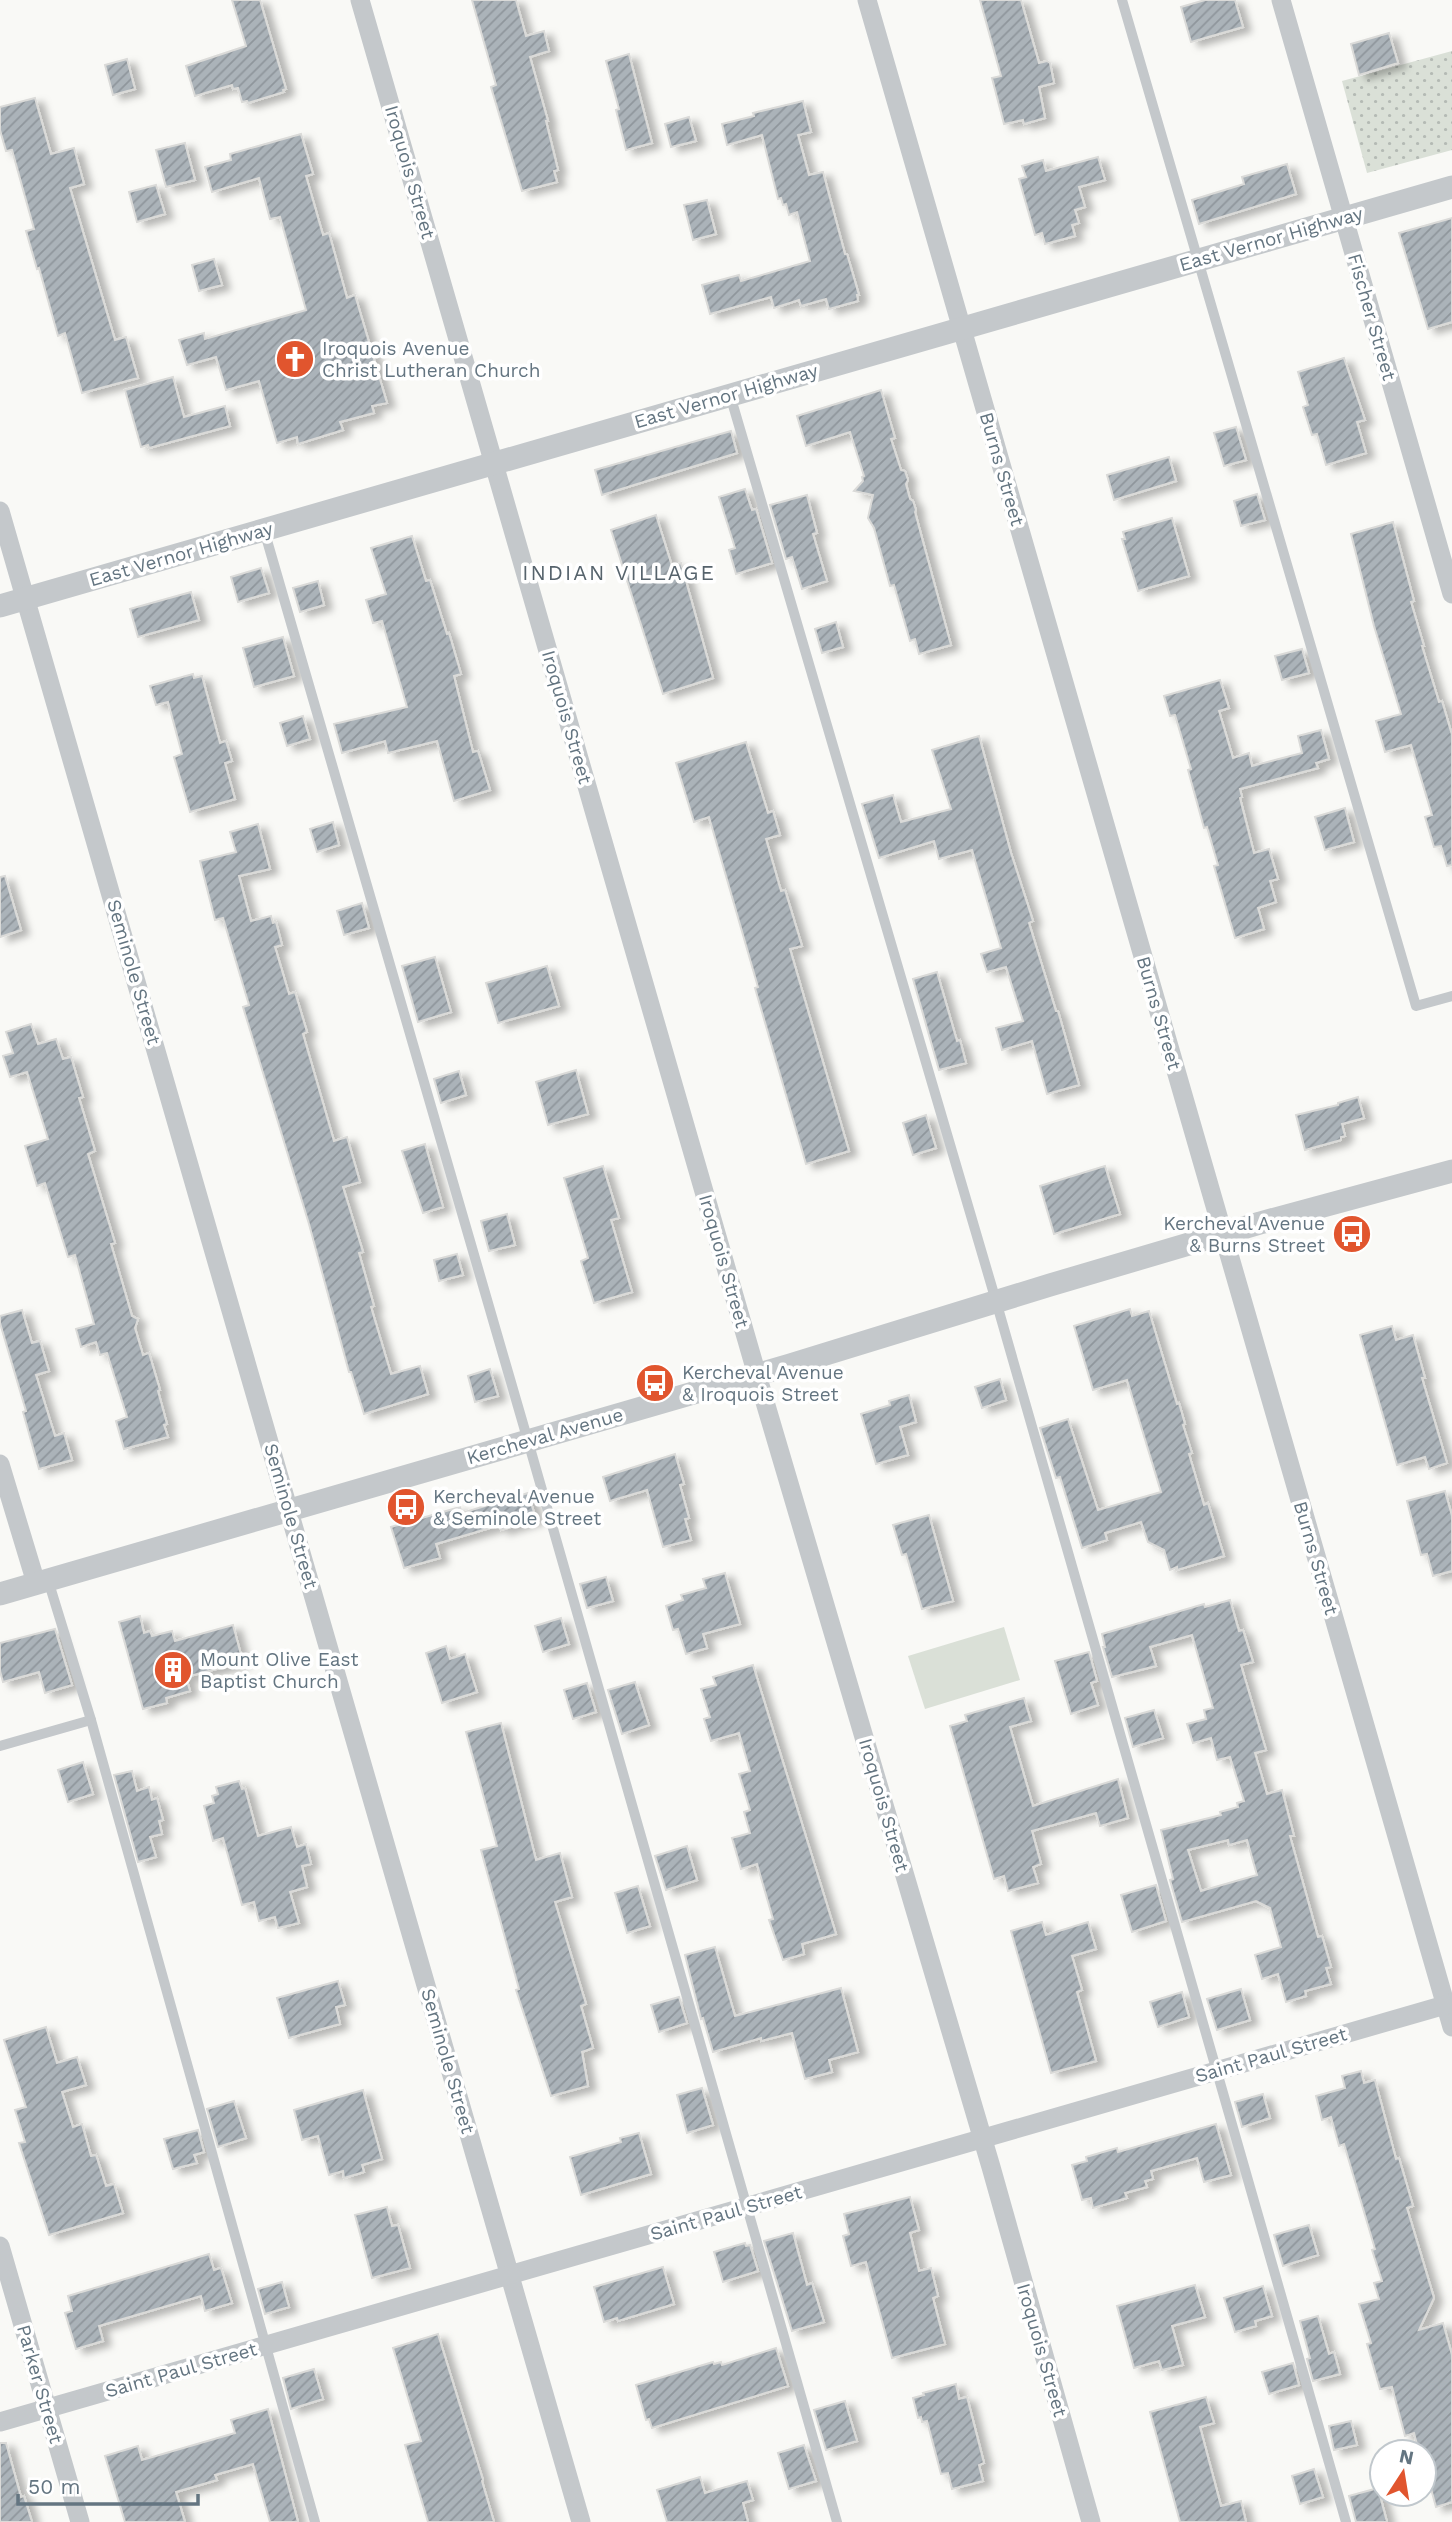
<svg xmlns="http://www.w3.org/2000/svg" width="1452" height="2522" viewBox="0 0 1452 2522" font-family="'Work Sans',sans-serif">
<defs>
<pattern id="grass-dots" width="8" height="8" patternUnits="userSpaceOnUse" patternTransform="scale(1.75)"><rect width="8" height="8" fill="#dae0d7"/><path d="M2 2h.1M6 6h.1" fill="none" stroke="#b4bab4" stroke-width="1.8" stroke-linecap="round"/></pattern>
<pattern id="building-hatch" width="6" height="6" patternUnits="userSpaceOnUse" patternTransform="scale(1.75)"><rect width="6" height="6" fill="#abb3b9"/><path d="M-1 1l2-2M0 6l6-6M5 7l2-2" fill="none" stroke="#8f969c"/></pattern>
<filter id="shadow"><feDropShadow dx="8" dy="4.5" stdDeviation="3.5" flood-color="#0004"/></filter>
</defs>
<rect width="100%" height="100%" fill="#f9f9f6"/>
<path fill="url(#grass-dots)" d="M1452,51V150L1367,173L1342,81Z"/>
<path fill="#dae0d7" d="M1004,1627L1020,1680L925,1709L908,1656Z"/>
<g fill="url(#building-hatch)" stroke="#dadad8" stroke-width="2" fill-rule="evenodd" filter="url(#shadow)">
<path d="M232,0H260L286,89L283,90L284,92L248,103L247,101L242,102L238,88L233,89L232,85L195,96L186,66L246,46Z"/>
<path d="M472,0H516L526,36L544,31L549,51L530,57L548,121H546L558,170L554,171L557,182L522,191L491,87L496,85Z"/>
<path d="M980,0H1021L1039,63L1047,61L1050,63L1054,83L1039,87L1045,118L1024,124L1023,120L1004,124L992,78L1001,76Z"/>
<path d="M1205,0H1235L1243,27L1191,42L1181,7Z"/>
<path d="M1389,33L1398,63L1359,75L1351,44Z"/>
<path d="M629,54L652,143L626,150L616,110L619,109L606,61Z"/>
<path d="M127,59L135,89L113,95L105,65Z"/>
<path d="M35,98L51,154L74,148L84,184L70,188L115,340L126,337L138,378L82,393L65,333L58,336L39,268L37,269L26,231L34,229L12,150L6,151L0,130V107Z"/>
<path d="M803,101L811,132L798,135L809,175L823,172L845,254H847L859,295H857L858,301L829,309L826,299L801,306L799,300L774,308L771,297L710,314L702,285L739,275L741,281L810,261L797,212L789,215L786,204L783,205L781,198L778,199L762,135L727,145L722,124L754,116L753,113Z"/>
<path d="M689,117L696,141L671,147L665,124Z"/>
<path d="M301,134L313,174L306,176L323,235L329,233L347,298L355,295L387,403L372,406L374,413L340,422L343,430L298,444L297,437L277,443L259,381L226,390L216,357L187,365L179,340L204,333L205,339L306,310L280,217L270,219L259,178L212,192L205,167L231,160L230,154Z"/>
<path d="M185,143L195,180L166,187L156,150Z"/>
<path d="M1098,157L1105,180L1079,187L1085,207L1075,210L1079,223L1072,225L1075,236L1045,244L1042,233L1035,235L1019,179L1026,177L1022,166L1043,160L1046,171Z"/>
<path d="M1287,164L1296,194L1199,224L1192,200L1244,184L1242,177Z"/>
<path d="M156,185L165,214L137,222L129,192Z"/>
<path d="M707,200L716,234L693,240L684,205Z"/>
<path d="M1452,218V322L1428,329L1399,233Z"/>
<path d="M214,259L222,285L199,291L192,265Z"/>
<path d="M1344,358L1365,420L1357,422L1366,453L1326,465L1317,434L1312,435L1303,407L1308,405L1298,372Z"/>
<path d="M173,377L184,417L225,406L230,426L149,448L148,445L141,447L125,390Z"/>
<path d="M881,390L895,438L891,439L901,470L905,471L908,480L906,484L910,499L913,501L916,510L915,512L951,645L919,654L915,639L910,641L894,585L890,586L874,528L868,518L873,495L854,491L863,481L862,477L864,476L850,432L806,446L797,416Z"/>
<path d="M1236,427L1246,460L1224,466L1214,433Z"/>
<path d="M731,431L737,453L602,495L595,470Z"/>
<path d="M1169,457L1176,481L1114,500L1107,475Z"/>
<path d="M745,489L752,510L756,509L772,563L736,574L729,550L735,548L719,497Z"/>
<path d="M1257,494L1265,520L1241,526L1234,501Z"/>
<path d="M807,495L817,533L813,534L827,581L802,589L792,557L786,559L770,505Z"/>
<path d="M656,515L672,566L681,563L713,678L663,694L611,530Z"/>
<path d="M1172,518L1189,576L1138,591L1122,539H1125L1123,532Z"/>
<path d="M1393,522L1414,601L1411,602L1424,646H1422L1439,702L1442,701L1452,735V865L1447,866L1441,846L1434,847L1425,817L1432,815L1411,745L1385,752L1376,721L1401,714L1374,626L1351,534Z"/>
<path d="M412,536L426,581L430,580L447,634L449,633L461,674L454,676L473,752L478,751L490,790L454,801L437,741L388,753L385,741L342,753L334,724L407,707L382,621L373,623L366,600L386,594L371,548Z"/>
<path d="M261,568L269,593L238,602L231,577Z"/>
<path d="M318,581L324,605L300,612L293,588Z"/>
<path d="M191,592L199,620L138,637L130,609Z"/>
<path d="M836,622L843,647L822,653L815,629Z"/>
<path d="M283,637L294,676L254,687L243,648Z"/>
<path d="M1302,649L1309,673L1282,680L1275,656Z"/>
<path d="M193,674L194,678L202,676L220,743L226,741L232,761L225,763L235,799L190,812L174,757L182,754L168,702L156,705L150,686Z"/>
<path d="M1220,680L1229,708L1219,711L1233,758L1249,753L1252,766L1302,753L1298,736L1321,730L1329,759L1316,763L1318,768L1240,789L1242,797L1240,798L1254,853L1269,849L1278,879L1270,881L1276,902L1258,908L1264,929L1235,938L1214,866L1218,865L1207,827L1204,828L1188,770L1191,769L1175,715L1170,716L1164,696Z"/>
<path d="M303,716L310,739L287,746L280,723Z"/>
<path d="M979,736L1011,853L1033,921L1029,923L1056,1011H1058L1079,1085L1047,1094L1032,1041L1002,1050L996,1028L1023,1021L1006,967L987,972L981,954L1001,948L972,850L939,859L934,841L879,858L862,804L893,795L901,822L951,809L932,750Z"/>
<path d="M746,742L768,813L773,811L780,835L766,839L781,891L785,890L802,946L790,949L849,1151L806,1164L755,988L758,987L709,817L694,822L676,763Z"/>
<path d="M1345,808L1354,842L1325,850L1315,817Z"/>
<path d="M333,822L339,845L317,852L310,829Z"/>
<path d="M258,824L270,869L239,876L251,921L271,916L273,923L276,922L282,945L275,947L289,994L295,992L307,1032L303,1034L334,1141L347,1137L360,1182L343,1187L363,1252L359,1253L374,1306L371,1307L391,1374L420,1366L428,1394L364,1414L351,1372H349L309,1224L243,1007L249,1005L223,918L215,920L200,861L236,852L230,832Z"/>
<path d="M5,876L21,930L0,937V877Z"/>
<path d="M362,903L369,928L344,935L337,911Z"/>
<path d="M435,957L451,1012L418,1022L402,966Z"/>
<path d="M547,966L559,1006L498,1023L486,983Z"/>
<path d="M937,972L957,1041L960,1040L966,1063L939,1070L913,979Z"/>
<path d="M31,1024L38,1044L56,1039L63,1059L71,1057L83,1097L79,1098L95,1151L88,1154L115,1243L111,1244L132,1316L138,1319L135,1328L143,1355L149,1353L160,1390L158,1391L167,1424L164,1425L168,1437L124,1449L116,1421L127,1417L107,1353L100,1355L96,1342L81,1347L76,1329L94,1324L75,1255L68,1257L45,1183L37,1186L25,1146L48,1139L27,1072L10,1077L3,1056L13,1053L6,1032Z"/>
<path d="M576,1070L588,1114L548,1125L536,1082Z"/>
<path d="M459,1071L466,1095L441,1103L434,1079Z"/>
<path d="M1358,1097L1364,1118L1342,1124L1345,1136L1341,1137V1140L1305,1150L1296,1115L1338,1105V1103Z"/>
<path d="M926,1115L936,1148L913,1155L903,1123Z"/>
<path d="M425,1144L443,1207L423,1213L402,1151Z"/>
<path d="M603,1166L619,1218L611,1220L632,1292L594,1303L581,1261L588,1258L564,1178Z"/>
<path d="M1105,1166L1120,1214L1054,1234L1040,1186Z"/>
<path d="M507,1214L515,1245L489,1251L481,1221Z"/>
<path d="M457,1254L463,1275L439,1281L434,1260Z"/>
<path d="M1130,1309L1132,1316L1149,1311L1177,1404L1179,1403L1185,1424L1183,1425L1192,1453L1189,1454L1204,1505L1208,1503L1224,1556L1177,1570V1567L1170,1570L1164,1550L1148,1542L1141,1522L1105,1533L1107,1540L1082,1548L1060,1477L1056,1478L1040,1428L1068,1419L1098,1510L1161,1492L1127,1380L1093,1390L1074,1326Z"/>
<path d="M22,1310L32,1343L40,1341L49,1371L36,1375L55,1436L64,1433L72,1460L39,1469L23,1412L26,1411L0,1323V1316Z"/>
<path d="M1392,1326L1396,1340L1413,1335L1425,1378H1422L1447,1463L1429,1469L1425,1457L1397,1465L1360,1335Z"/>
<path d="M490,1369L498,1396L475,1402L468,1376Z"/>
<path d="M1000,1379L1006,1400L982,1408L975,1387Z"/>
<path d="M909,1395L916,1422L900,1427L908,1455L876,1464L861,1414L890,1405L889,1401Z"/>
<path d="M675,1454L684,1484L680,1485L689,1518L685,1519L691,1540L663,1547L647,1490L610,1501L603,1477Z"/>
<path d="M1445,1491L1452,1516V1571L1433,1576L1427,1554L1421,1555L1407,1501Z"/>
<path d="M528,1493L536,1519L501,1530L500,1525L436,1544L440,1558L404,1568L391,1527L460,1507L462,1513Z"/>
<path d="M929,1515L953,1601L922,1609L906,1554L902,1555L893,1525Z"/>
<path d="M725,1573L740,1624L703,1634L707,1648L686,1654L678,1629L673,1630L666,1606L683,1600L681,1595L706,1588L703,1579Z"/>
<path d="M606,1577L613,1601L587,1608L580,1584Z"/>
<path d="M1230,1600L1239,1631L1243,1630L1253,1662L1241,1665L1266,1750L1255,1753L1267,1794L1282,1790L1294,1836H1290L1318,1937L1322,1936L1331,1967L1326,1968L1331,1984L1305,1991L1306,1996L1286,2002L1278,1974L1262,1979L1255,1955L1281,1947L1270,1908L1256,1901L1182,1922L1170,1880L1173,1879L1161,1830L1221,1815L1220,1812L1238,1807L1237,1803L1244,1801L1230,1757L1217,1760L1211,1738L1193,1743L1187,1724L1206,1719L1204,1710L1213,1708L1192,1635L1150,1647L1156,1666L1112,1677L1103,1647H1105L1102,1634L1204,1604L1205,1607ZM1228,1840L1229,1845L1247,1840L1257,1875L1201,1891L1188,1850Z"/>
<path d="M140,1616L144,1633L150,1631L152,1636L172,1631L175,1641L233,1625L243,1662L186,1677L190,1691L166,1698L167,1703L143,1709L119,1622Z"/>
<path d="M561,1618L569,1644L543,1652L535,1626Z"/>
<path d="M55,1629L72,1685L45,1693L39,1672L3,1682L0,1671V1643Z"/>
<path d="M446,1646L450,1659L465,1654L477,1692L442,1703L426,1653Z"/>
<path d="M1089,1652L1097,1681L1091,1683L1098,1705L1071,1714L1055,1661Z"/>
<path d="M753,1665L836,1934L802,1944L804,1954L783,1960L769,1920L773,1919L757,1864L741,1869L732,1838L750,1833L744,1812L750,1810L739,1774L750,1771L739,1733L711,1741L704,1719L710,1717L701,1689L716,1685L713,1677Z"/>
<path d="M635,1682L649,1725L622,1734L608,1690Z"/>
<path d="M587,1683L596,1712L573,1719L564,1690Z"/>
<path d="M1024,1698L1031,1721L1010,1727L1033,1806L1118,1779L1128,1818L1100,1826L1096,1813L1032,1831L1041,1864L1033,1867L1038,1883L1008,1891L1004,1876L994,1879L950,1726L967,1721L965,1715Z"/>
<path d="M1154,1710L1163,1738L1133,1747L1125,1718Z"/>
<path d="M501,1723L536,1860L560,1853L572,1897L555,1902L586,2004L581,2006L593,2048L582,2052L588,2086L551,2096L516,1990L519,1989L481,1850L497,1846L466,1732Z"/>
<path d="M83,1762L93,1794L68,1802L58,1770Z"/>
<path d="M132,1771L137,1791L149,1787L152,1800L157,1798L163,1820L159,1821L162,1834L150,1837L156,1857L138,1862L114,1775Z"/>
<path d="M239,1781L242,1789L245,1788L258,1836L291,1827L297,1847L306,1844L311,1864L302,1866L307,1887L290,1892L299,1923L278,1928L275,1917L259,1921L254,1902L242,1905L223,1838L213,1841L204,1806L214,1803L212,1796L218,1794L216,1787Z"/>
<path d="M687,1846L697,1880L666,1890L655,1856Z"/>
<path d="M1156,1885L1166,1921L1132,1932L1121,1895Z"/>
<path d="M638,1886L650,1926L627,1933L615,1893Z"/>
<path d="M1042,1922L1046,1935L1088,1922L1096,1949L1072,1956L1082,1990L1077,1992L1096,2061L1051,2073L1011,1931Z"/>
<path d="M715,1947L735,2016L841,1988L858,2052L829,2060L832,2072L805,2079L792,2033L761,2041V2038L713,2052L703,2018L701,2019L685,1955Z"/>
<path d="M338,1981L345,2005L336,2007L340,2024L289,2038L277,1998Z"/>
<path d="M1241,1989L1250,2020L1217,2030L1207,1999Z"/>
<path d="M1182,1992L1189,2017L1158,2027L1150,2002Z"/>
<path d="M679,1997L687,2023L659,2032L651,2005Z"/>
<path d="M46,2027L57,2063L77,2057L86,2085L62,2092L73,2127L82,2124L91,2156L96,2155L106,2186L114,2184L123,2213L49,2235L19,2143L25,2142L15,2110L26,2107L4,2040Z"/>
<path d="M1361,2071L1364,2083L1375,2080L1396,2159L1399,2158L1413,2206L1407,2208L1434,2298L1419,2330L1443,2323L1452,2355V2502L1436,2507L1424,2463V2452H1419L1414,2433L1405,2436L1392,2387L1380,2389L1367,2344L1371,2343L1359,2304L1379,2299L1374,2283L1382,2281L1372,2250L1375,2249L1344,2144L1339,2146L1331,2117L1322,2120L1316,2096L1345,2088L1342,2076Z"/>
<path d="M702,2088L713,2125L687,2133L677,2095Z"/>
<path d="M363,2090L382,2159L362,2165L364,2172L344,2178L343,2171L329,2175L318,2136L302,2140L294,2110Z"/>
<path d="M1263,2094L1270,2118L1242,2127L1235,2102Z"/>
<path d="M234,2101L246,2138L218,2147L207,2109Z"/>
<path d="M1216,2124L1231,2175L1204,2182L1197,2158L1151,2171L1153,2179L1145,2181L1147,2187L1125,2193L1127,2198L1093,2208L1091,2198L1082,2200L1072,2165L1087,2161L1086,2157L1117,2148L1118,2152Z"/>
<path d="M198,2130L204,2152L194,2155L197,2163L173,2169L164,2139Z"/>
<path d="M639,2133L651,2174L581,2195L570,2157L621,2142L620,2138Z"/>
<path d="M910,2197L919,2230L910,2233L919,2271L931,2268L938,2296L933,2298L945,2344L892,2358L866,2262L851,2266L843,2236L849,2234L844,2214Z"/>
<path d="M387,2207L392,2226L398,2225L410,2268L372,2278L355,2215Z"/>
<path d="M1309,2225L1318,2255L1283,2266L1274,2235Z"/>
<path d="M793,2233L807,2285L812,2283L824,2322L792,2331L764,2241Z"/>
<path d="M745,2243L746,2246L750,2245L758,2271L723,2282L714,2252Z"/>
<path d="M209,2254L214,2270L221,2268L232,2303L205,2311L201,2296L99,2326L103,2341L76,2349L65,2313L72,2311L68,2296Z"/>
<path d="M663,2267L674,2304L618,2321L617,2318L604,2322L594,2287Z"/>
<path d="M282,2282L289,2307L265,2314L258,2289Z"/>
<path d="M1195,2285L1205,2317L1172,2326L1183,2365L1162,2370L1159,2361L1134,2368L1117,2306Z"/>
<path d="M1263,2286L1272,2316L1255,2321L1256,2326L1235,2332L1224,2298Z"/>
<path d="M1318,2316L1329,2354L1334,2352L1340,2374L1313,2381L1307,2359L1310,2358L1300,2321Z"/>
<path d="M438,2334L483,2480L482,2481L494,2522H428L405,2445L421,2441L393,2348Z"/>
<path d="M776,2348L788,2386L652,2428L649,2419L646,2420L636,2385L713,2362L714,2364L721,2362L722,2365Z"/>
<path d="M1293,2363L1299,2385L1269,2394L1262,2372Z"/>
<path d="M314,2369L323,2399L291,2409L283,2378Z"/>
<path d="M956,2384L959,2399L967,2397L984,2463L979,2465L983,2481L952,2489L948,2473L941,2474L927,2421L922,2422L921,2417L918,2418L913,2398L924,2395L923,2393Z"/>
<path d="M1206,2397L1214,2423L1200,2427L1221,2506L1241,2501L1246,2522H1180L1150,2412Z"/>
<path d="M845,2401L857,2441L826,2450L814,2410Z"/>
<path d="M268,2409L298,2522H270L253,2464L215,2475L217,2480L176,2492L185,2522H125L105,2456L138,2446L142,2460L235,2433L231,2420Z"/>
<path d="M1351,2421L1357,2445L1334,2450L1329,2426Z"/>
<path d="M0,2443H6L21,2497L24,2496L32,2522H0Z"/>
<path d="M804,2445L816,2481L789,2489L778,2453Z"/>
<path d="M1314,2469L1323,2497L1300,2504L1292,2476Z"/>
<path d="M700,2477L705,2493L747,2481L753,2500L743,2503L748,2522H667L657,2490Z"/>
<path d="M1378,2488L1387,2522H1356L1349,2496Z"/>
</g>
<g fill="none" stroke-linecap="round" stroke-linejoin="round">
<g stroke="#c4c8cb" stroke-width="10">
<path d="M1122,0L1416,1006L1452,996"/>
<path d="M730,395L996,1301L1346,2522"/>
<path d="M264,530L528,1441L837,2522"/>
<path d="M48,1580L91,1720L315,2522"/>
<path d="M0,1746L91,1720"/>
</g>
<g stroke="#c4c8cb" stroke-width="19">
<path d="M360,0L757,1375L991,2167L1091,2522"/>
<path d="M867,0L1452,2027"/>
<path d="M1281,0L1452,594"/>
<path d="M0,511L581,2522"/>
<path d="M0,1464L36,1583"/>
<path d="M0,2246L80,2522"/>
<path d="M0,2422L1452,2003"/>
</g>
<g stroke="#c4c8cb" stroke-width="23">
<path d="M0,606L1452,187"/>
<path d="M0,1594L790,1365L1050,1285L1260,1223L1452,1171"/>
</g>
</g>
<defs>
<g id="church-disc" transform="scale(2.0125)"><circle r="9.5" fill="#e1552e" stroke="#fff"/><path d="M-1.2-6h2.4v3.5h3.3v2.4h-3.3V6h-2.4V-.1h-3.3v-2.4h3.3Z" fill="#fff"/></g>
<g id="bus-disc" transform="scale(2.0125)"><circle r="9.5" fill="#e1552e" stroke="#fff"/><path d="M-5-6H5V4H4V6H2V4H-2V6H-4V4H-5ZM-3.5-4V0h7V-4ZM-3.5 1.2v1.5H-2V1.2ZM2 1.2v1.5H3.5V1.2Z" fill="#fff"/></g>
<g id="building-disc" transform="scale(2.0125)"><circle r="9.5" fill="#e1552e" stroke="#fff"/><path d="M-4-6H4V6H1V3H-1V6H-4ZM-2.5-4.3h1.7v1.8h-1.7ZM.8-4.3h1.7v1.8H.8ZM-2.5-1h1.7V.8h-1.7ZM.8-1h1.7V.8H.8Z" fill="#fff"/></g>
</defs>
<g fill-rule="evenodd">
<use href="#church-disc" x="295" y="359"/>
<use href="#bus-disc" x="1352" y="1234"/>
<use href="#bus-disc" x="655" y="1383"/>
<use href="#bus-disc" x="406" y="1507"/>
<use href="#building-disc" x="173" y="1670"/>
</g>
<g text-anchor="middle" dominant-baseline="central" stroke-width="7" stroke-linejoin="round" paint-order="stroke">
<g font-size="19" fill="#647581" stroke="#fff">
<text transform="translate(410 172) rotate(74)">Iroquois Street</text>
<text transform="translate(1271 239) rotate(-16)">East Vernor Highway</text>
<text transform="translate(1372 317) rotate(74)">Fischer Street</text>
<text transform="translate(726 396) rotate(-16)">East Vernor Highway</text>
<text transform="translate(1002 469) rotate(74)">Burns Street</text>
<text transform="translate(181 554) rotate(-16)">East Vernor Highway</text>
<text transform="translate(567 717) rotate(74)">Iroquois Street</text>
<text transform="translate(134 972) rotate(74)">Seminole Street</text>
<text transform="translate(1159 1013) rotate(74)">Burns Street</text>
<text transform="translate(724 1261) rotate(74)">Iroquois Street</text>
<text transform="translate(545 1436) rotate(-16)">Kercheval Avenue</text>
<text transform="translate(291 1516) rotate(74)">Seminole Street</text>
<text transform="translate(1316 1558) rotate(74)">Burns Street</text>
<text transform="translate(884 1805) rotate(74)">Iroquois Street</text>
<text transform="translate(1271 2055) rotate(-16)">Saint Paul Street</text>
<text transform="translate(448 2061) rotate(74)">Seminole Street</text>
<text transform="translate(726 2213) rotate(-16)">Saint Paul Street</text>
<text transform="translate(1042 2350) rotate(74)">Iroquois Street</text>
<text transform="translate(181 2370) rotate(-16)">Saint Paul Street</text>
<text transform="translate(40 2384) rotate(74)">Parker Street</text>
</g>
<g font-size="19" fill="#647581" stroke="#fff" text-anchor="start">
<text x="322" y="348">Iroquois Avenue<tspan x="322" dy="22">Christ Lutheran Church</tspan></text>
<text x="1325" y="1223" text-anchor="end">Kercheval Avenue<tspan x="1325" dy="22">&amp; Burns Street</tspan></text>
<text x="682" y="1372">Kercheval Avenue<tspan x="682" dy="22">&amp; Iroquois Street</tspan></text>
<text x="433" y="1496">Kercheval Avenue<tspan x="433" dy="22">&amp; Seminole Street</tspan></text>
<text x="200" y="1659">Mount Olive East<tspan x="200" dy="22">Baptist Church</tspan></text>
</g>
<g font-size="21" letter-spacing="2" fill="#56636c" stroke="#fff">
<text x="619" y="572">INDIAN VILLAGE</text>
</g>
</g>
<g transform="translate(1403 2473) rotate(12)"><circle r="33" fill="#ffffff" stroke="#c1c8cd" stroke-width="2"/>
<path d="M0-5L12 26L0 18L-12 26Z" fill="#e1552e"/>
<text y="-10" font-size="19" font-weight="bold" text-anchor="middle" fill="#647581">N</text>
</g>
<path d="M18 2494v10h180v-10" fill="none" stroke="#647581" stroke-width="3.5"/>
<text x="28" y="2494" font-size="21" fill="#647581" stroke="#ffffff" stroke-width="5" paint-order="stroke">50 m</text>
</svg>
